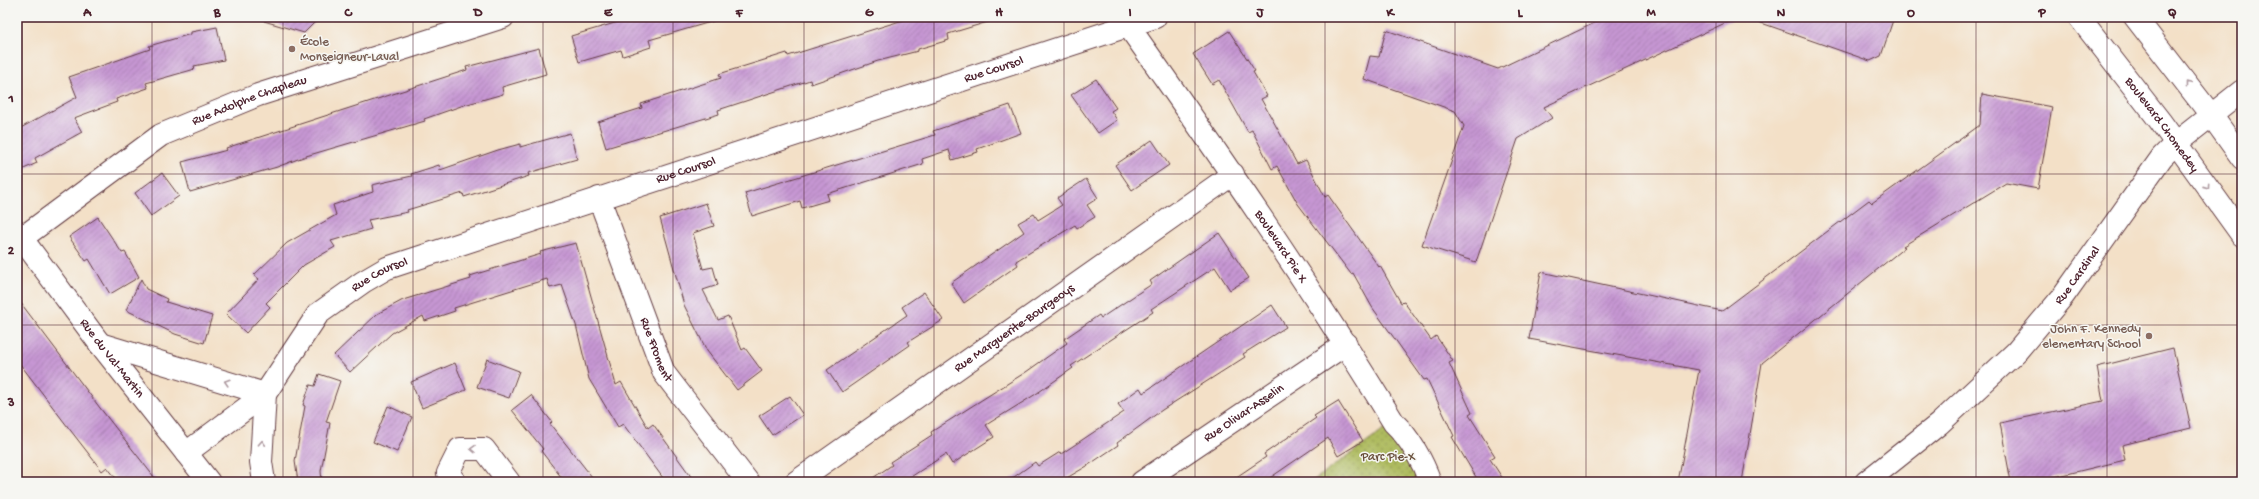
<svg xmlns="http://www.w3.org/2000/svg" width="2259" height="499" viewBox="0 0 2259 499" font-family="'Gochi Hand',sans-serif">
<defs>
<pattern id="grass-dots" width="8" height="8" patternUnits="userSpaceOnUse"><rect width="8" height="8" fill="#aebb5e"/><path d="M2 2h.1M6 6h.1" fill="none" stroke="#90974e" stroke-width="1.8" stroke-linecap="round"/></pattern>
<pattern id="building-hatch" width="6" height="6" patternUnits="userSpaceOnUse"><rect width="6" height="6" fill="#c696d3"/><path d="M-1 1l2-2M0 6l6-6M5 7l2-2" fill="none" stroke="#a37aab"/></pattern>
</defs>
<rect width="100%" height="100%" fill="#f6f6f2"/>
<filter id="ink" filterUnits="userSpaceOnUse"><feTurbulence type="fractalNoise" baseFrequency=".025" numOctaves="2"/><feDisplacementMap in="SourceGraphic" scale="8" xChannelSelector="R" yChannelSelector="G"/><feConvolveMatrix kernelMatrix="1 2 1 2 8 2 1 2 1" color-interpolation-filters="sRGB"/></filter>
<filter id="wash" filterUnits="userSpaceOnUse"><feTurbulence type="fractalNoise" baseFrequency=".012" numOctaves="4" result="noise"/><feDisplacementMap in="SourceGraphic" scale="16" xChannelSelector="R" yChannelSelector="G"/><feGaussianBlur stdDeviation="0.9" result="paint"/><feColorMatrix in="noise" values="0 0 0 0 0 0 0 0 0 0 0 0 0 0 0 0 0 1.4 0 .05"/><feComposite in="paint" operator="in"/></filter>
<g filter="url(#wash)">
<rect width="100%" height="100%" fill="#f3e0c7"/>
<path fill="url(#grass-dots)" stroke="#7c6d44" d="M1394,423L1430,482H1311Z"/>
<g id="blocks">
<g fill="url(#building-hatch)">
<path d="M265,17H320L304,33L264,21Z"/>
<path d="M635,17H714V21L649,40L651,47L623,56L621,50L579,62L571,36Z"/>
<path d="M913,17H990L991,21L948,34L949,40L918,49V51L878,61L811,84L810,80L718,110L719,114L606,148L598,122L642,108L641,104L721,78L719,74L787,53L788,56Z"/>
<path d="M1607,17H1738L1544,107L1552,118L1518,139L1476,262L1422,245L1464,126L1455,111L1364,79L1370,56L1379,57L1386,30L1498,69Z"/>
<path d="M1751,17H1894L1881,56L1870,61L1750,19Z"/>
<path d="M217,27L224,60L194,66L195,69L146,83L148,88L116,99L117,102L74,118L82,132L35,158L37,163L17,172V130L77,97L69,77L150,49L149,46L191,34V32Z"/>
<path d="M1229,31L1255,71L1253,72L1267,96L1261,99L1297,164L1306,160L1325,197L1328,195L1379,267L1380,266L1401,303L1404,302L1431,340L1436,336L1453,361L1449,363L1472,413L1469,415L1495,456L1490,459L1505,482H1479L1452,437L1454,436L1427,379L1424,380L1372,307L1353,273L1351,274L1298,204L1277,166L1272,169L1252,130L1248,132L1219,80L1212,84L1193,54Z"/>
<path d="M539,48L546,74L502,87L503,94L464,105L424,119L425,121L306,156L277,167L190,192L182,162L227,150L226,148L467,70L466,67Z"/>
<path d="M1096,79L1116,108L1111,111L1117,120L1098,133L1071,95Z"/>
<path d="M1982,94L2052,107L2038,189L2006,183L1903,246L1905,247L1762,363L1742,482H1678L1699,370L1529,339L1541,272L1722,311L1869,200L1872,203L1980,125Z"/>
<path d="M1010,105L1021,133L977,149L978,152L952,160L949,150L922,159L923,164L827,194L829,200L802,208L800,201L752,216L745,193L935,135L933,131Z"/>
<path d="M570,133L577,159L528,173L529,176L464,197L463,193L407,210L408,212L368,220L371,229L331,241L335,247L304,265L266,303L270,307L246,333L226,314L259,279L254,275L287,243L336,215L333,205L373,192L372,185L412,176L411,174L439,165L440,170L498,150L520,144V147Z"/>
<path d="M1152,140L1169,165L1132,190L1115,165Z"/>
<path d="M162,173L179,196L151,216L135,193Z"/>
<path d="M1086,179L1098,198L1087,205L1095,217L1077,228L1075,225L1016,261L1018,265L964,303L951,283L1024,232L1018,223L1034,214L1038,220L1062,205L1057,198Z"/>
<path d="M706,203L714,226L693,233L703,269L713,267L718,285L703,290L718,320L728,316L742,350L745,348L762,371L737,390L707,351L684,305L660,218Z"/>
<path d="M98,217L122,253L125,252L139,277L110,294L89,259L86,261L69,237Z"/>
<path d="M1219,233L1249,278L1230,290L1215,267L1151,309L1153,312L1071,366L1073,368L1036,394L986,425L994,437L952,464L946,454L903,482H867L892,465L890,462L932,435L931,432L1026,372L1067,343L1064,339L1099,315L1101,318L1152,284L1150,281Z"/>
<path d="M576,243L616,385L621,382L648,428L653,424L695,482H666L623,424L618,427L589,379L576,325L562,285L550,288L547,279L454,308L455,311L425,321L423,316L392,333L350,372L334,355L377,314L403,300L471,279L470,276L541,254L540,252Z"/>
<path d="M141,279L146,289L167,299L166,302L212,316L204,343L175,334L126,310Z"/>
<path d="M924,292L943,320L908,342L910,345L842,392L827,370L907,315L902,307Z"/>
<path d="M17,298L100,408L158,482H119L107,467L102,471L71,431L17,360Z"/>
<path d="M1272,305L1286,327L1243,354L1245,357L1162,410L1117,443L1118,445L1087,466L1060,482H1007L1035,462L1038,466L1060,452L1061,454L1124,412L1118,404L1140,388L1143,393Z"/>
<path d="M2173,348L2191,428L2122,445L2125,460L2034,482H2011L2000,423L2103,401L2097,367Z"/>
<path d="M487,359L519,371L509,398L477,387Z"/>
<path d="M455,363L466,390L422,408L411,382Z"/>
<path d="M319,374L340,381L326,422L330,423L321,471L322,482H298L295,461L305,406L303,405L310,385L315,386Z"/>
<path d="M531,395L552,422L550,424L596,482H565L541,451L543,449L512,410Z"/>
<path d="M790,396L803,415L772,435L759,416Z"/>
<path d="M1338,401L1363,441L1338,456L1328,438L1264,482H1229L1266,457L1264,454L1316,418L1314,416Z"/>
<path d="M388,406L412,417L397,452L373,442Z"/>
</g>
</g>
</g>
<g filter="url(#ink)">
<use href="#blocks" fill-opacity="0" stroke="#633c42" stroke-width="1"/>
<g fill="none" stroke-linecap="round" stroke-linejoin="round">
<g stroke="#633c42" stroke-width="24">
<g id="minor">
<path id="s1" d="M1122,17C1216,150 1309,284 1394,423C1410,438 1423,462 1430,482"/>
<path id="s2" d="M599,198L664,373L748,482"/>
<path id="s3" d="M17,232L100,344L209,482"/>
<path id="s4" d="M22,238L161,135L258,95L503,17"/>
<path d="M100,344L265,394L261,462L264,482"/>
<path id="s5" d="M186,453L265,394L318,314L363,282L387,268L1155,17"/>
<path d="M455,482L448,473L460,449H484L509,482"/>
<path id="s6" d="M796,482L1233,174"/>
<path id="s7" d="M1142,482L1346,344"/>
<path id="s8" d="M1866,482L1939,424L2016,352L2064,295L2162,157L2176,143L2242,91"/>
</g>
</g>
<g stroke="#633c42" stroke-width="24">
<g id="tertiary">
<path id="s9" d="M2079,17L2160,121L2242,235"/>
<path d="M2135,17L2211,115L2242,158"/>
</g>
</g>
<use href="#minor" stroke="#fff" stroke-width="22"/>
<use href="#tertiary" stroke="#fff" stroke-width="22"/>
</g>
<defs><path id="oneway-chevron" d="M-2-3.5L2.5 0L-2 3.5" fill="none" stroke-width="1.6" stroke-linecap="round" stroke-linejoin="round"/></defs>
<g stroke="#ae9aa0">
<use href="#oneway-chevron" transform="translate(2188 84) rotate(-128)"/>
<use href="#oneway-chevron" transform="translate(2207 186) rotate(55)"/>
<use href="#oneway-chevron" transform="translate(227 382) rotate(-163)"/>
<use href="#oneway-chevron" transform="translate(262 443) rotate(-87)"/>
<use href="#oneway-chevron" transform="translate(473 449) rotate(-179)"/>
</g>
</g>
<path fill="none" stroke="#4a1f2b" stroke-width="1" stroke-opacity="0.55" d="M152,17V482M283,17V482M413,17V482M543,17V482M673,17V482M804,17V482M934,17V482M1064,17V482M1195,17V482M1325,17V482M1455,17V482M1586,17V482M1716,17V482M1846,17V482M1976,17V482M2107,17V482M17,174H2242M17,325H2242"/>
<g fill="#8d6e63" stroke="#f6f6f2" stroke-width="1.5">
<circle cx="292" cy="49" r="4"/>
<circle cx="2149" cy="336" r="4"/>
</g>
<g text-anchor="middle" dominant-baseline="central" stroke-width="3" stroke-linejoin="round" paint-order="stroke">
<g font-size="13" fill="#785e54" stroke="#f6f6f2" text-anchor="start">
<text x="300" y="42">École<tspan x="300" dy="15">Monseigneur-Laval</tspan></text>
<text x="2141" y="329" text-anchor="end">John F. Kennedy<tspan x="2141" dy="15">elementary School</tspan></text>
</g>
<g font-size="13" fill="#4a1f2b" stroke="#f6f6f2">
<text stroke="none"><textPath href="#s5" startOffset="916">Rue Coursol</textPath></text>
<text stroke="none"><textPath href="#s4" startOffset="268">Rue Adolphe Chapleau</textPath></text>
<text stroke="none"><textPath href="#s9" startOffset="136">Boulevard Chomedey</textPath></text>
<text stroke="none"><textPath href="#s5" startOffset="592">Rue Coursol</textPath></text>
<text stroke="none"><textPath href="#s1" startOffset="279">Boulevard Pie X</textPath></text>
<text stroke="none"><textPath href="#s8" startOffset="297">Rue Cardinal</textPath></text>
<text stroke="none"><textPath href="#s5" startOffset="268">Rue Coursol</textPath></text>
<text stroke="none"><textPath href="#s6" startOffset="267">Rue Marguerite-Bourgeoys</textPath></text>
<text stroke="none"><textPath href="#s2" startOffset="162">Rue Froment</textPath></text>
<text stroke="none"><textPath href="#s3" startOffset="158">Rue du Val-Martin</textPath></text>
<text stroke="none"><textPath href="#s7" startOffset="123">Rue Olivar-Asselin</textPath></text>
</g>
<g font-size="13" fill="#684e3a" stroke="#f6f6f2">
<text x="1388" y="457">Parc Pie-X</text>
</g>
</g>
<rect width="2259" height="499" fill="none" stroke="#f6f6f2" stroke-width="44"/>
<rect x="22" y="22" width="2215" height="455" fill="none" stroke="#4a1f2b" stroke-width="1.5"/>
<g font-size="13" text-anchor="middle" font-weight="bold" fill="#4a1f2b">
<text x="87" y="16">A</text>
<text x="217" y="16">B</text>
<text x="348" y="16">C</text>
<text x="478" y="16">D</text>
<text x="608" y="16">E</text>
<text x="739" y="16">F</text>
<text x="869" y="16">G</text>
<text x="999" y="16">H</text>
<text x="1130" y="16">I</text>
<text x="1260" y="16">J</text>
<text x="1390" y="16">K</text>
<text x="1520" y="16">L</text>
<text x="1651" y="16">M</text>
<text x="1781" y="16">N</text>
<text x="1911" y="16">O</text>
<text x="2042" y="16">P</text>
<text x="2172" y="16">Q</text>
<text x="11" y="102">1</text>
<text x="11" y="254">2</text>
<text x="11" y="406">3</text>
</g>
</svg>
